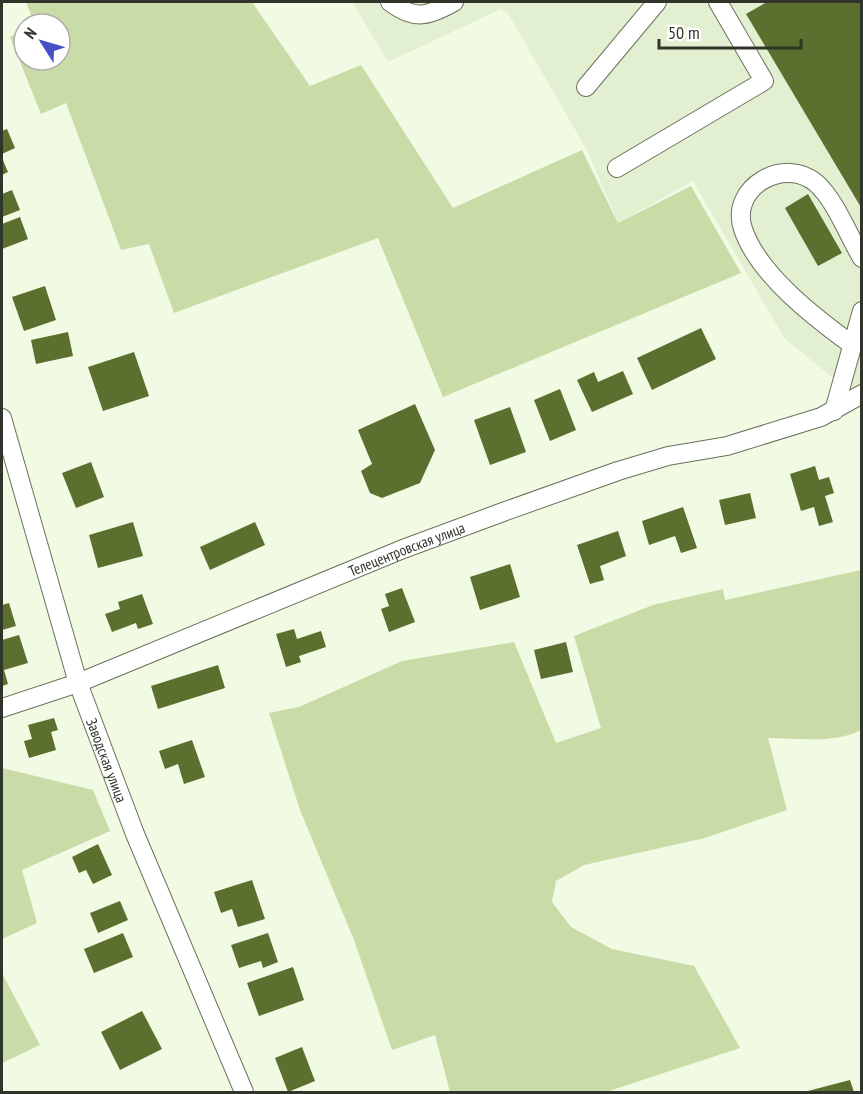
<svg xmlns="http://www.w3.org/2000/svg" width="863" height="1094" viewBox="0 0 863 1094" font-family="'PT Sans Narrow',sans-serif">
<rect width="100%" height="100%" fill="#f1fae2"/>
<path fill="#e3efd1" d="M352,2H861V392L832,377L785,339L693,181L618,223L588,152L509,15L501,9L388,62Z"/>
<g fill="#c9dca8">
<path d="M26,2H252L310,86L361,65L453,208L582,150L618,223L691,186L741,273L443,397L378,238L174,313L149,244L121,250L66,103L41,114L10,37L24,29V60H60V24H32L34,23Z"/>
<path d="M861,570V730C834,744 797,738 768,738L787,810L705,838L584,865L556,881L552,902L571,927L612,949L694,966L740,1048L606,1092H450L435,1035L392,1050L354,940L300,810L269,713L299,707L402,661L514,642L556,743L601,728L574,636L653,605L723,589L725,600Z"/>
<path d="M2,768L93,790L110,831L22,870L37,923L2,939Z"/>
<path d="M2,973L40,1045L2,1063Z"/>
</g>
<g fill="#5b6f2e">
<path d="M767,2H862V209L746,14Z"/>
<path d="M7,129L15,148L2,154V131Z"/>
<path d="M2,158L8,172L2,175Z"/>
<path d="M12,190L20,210L2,217V194Z"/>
<path d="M808,194L842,253L818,266L785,208Z"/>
<path d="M20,217L28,239L2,249V224Z"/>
<path d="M45,286L56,320L24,331L12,297Z"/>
<path d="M701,328L716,359L652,390L637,358Z"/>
<path d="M68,332L73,356L36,364L31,340Z"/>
<path d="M134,352L149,396L103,411L88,367Z"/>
<path d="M623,371L633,394L592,412L577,380L594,372L598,382Z"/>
<path d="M560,389L576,430L550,441L534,400Z"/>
<path d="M415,404L435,450L420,483L382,498L370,493L361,471L372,464L358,430Z"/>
<path d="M510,407L526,452L490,465L474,420Z"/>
<path d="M91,462L104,497L76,508L62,473Z"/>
<path d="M815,466L819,480L829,477L834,493L825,496L833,522L819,526L814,507L801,511L790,474Z"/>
<path d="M750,493L756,518L725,525L719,500Z"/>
<path d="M683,507L697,548L681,553L675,536L649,545L642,521Z"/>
<path d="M133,522L143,556L98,568L89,535Z"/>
<path d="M255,522L265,545L210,570L200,547Z"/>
<path d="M618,531L626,556L600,566L604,580L590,584L577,545Z"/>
<path d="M510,564L520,597L480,610L470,577Z"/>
<path d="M402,588L415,622L389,632L381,609L389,606L385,594Z"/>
<path d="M142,594L153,624L138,629L136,623L112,632L105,614L120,609L118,602Z"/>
<path d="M9,603L16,626L2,630V605Z"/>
<path d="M294,629L297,639L321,631L326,647L299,656L301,662L286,667L276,634Z"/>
<path d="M19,635L28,663L4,670L8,684L2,686V640Z"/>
<path d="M566,642L573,672L541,679L534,650Z"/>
<path d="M218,665L225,688L158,709L151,686Z"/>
<path d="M54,718L58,730L51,732L56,750L29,758L24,741L32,739L28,725Z"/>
<path d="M192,740L205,777L184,784L178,764L165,769L159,751Z"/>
<path d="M98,844L112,875L93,884L86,870L79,873L72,857Z"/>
<path d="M252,880L265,919L238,927L232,909L221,913L214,892Z"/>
<path d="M120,901L128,920L98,933L90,913Z"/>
<path d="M123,933L133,957L94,973L84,949Z"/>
<path d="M268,933L278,962L263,968L261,961L239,968L231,945Z"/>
<path d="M293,967L304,1000L259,1016L247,983Z"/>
<path d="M142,1011L162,1049L120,1070L101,1032Z"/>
<path d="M302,1047L315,1081L288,1092L275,1058Z"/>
<path d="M850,1080L854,1092H804Z"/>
</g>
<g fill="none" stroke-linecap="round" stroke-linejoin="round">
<g stroke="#69715c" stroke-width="20">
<g id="minor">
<path d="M390,2C415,21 429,16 454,2"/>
<path d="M586,87L657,2"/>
<path d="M617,168L764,81L718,2"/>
<path d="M851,344C814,317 758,274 743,229C729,187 785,156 816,183C836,201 848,235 862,258"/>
<path d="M834,411L862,311"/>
<path id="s1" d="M2,418L78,683L135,834L244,1092"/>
<path id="s2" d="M2,708L78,683L403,549L503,512L618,471L668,456L727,446L821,417L862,394"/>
</g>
</g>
<use href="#minor" stroke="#fff" stroke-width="18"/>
</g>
<g text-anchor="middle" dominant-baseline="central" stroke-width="6" stroke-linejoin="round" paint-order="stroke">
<g font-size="15" fill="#31342b" stroke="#fff">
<text stroke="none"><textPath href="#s2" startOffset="435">Телецентровская улица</textPath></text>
<text stroke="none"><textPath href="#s1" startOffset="358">Заводская улица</textPath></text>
</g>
</g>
<rect width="863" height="1094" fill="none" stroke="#31342b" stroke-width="6"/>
<g transform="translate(42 42) rotate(307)"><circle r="28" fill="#ffffff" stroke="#adaeaa" stroke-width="1.5"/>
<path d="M0-4.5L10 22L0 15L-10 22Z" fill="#4751c6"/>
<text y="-9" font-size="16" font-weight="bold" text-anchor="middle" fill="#31342b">N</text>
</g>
<path d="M659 39v9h142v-9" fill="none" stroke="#31342b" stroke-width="3"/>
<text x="668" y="39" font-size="18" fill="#31342b" stroke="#ffffff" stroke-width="4.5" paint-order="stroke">50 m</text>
</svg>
